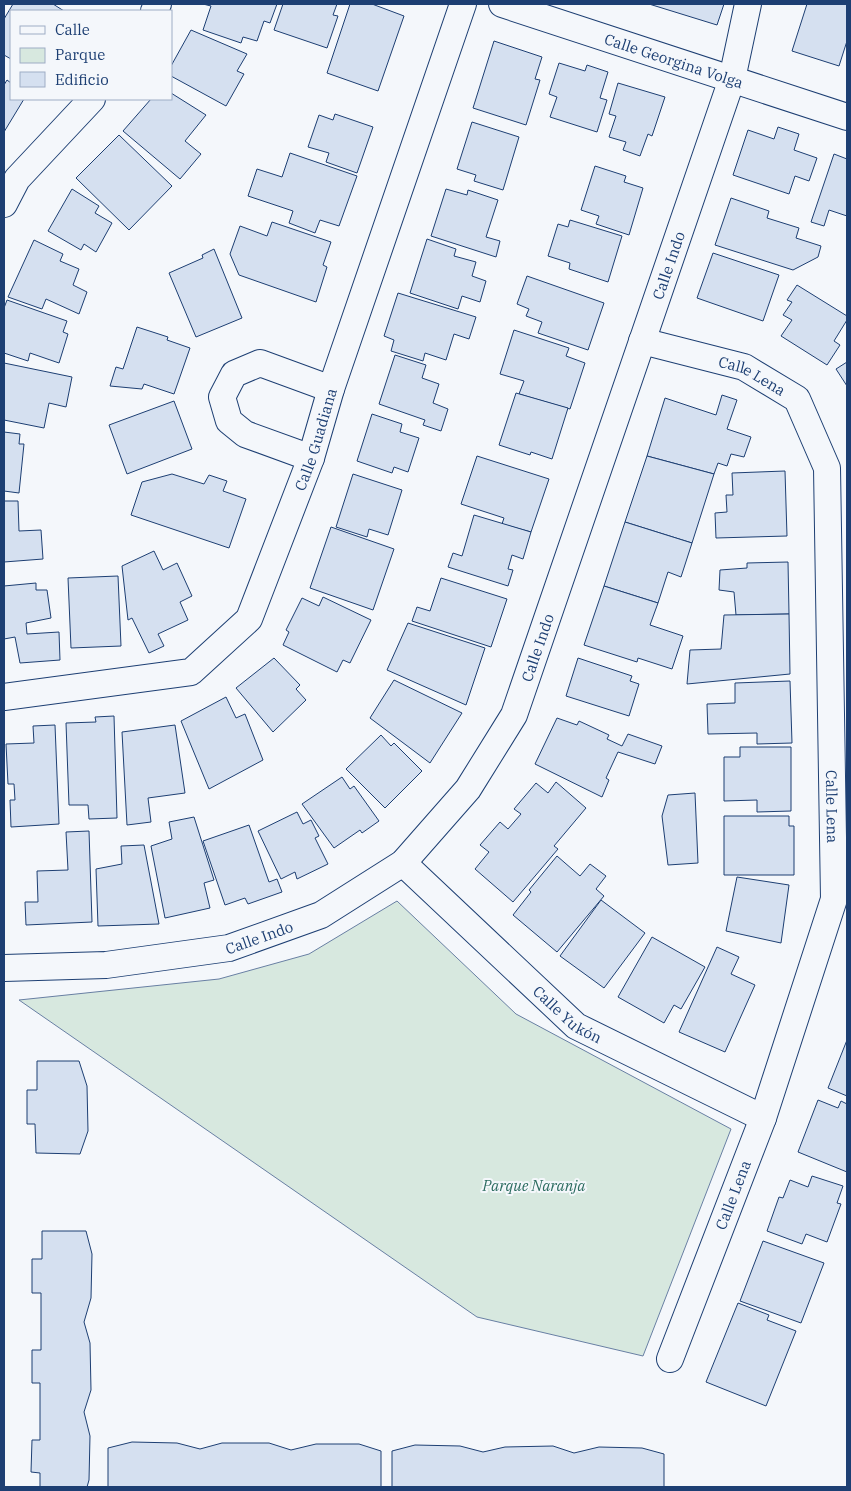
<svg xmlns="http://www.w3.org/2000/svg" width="851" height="1491" viewBox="0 0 851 1491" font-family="'IBM Plex Serif',serif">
<rect width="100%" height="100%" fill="#f4f7fb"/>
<path fill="#d7e8df" stroke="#687fa3" d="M397,901L516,1014L731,1129L643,1356L477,1317L19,1000L219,979L309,954Z"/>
<g fill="#d5e0f0" stroke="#1d3f73">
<path d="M13,4H53L64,11H11V59L4,55V19Z"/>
<path d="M203,4H277L270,23L264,21L257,41L243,37L241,43L203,30L211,6Z"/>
<path d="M283,4H337L333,15L338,16L327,48L274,30Z"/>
<path d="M350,4H372L404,16L378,91L327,73Z"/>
<path d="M649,4H724L717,25Z"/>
<path d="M807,4H847V41L839,66L792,51Z"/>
<path d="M191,30L247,54L237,71L244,74L226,106L171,76V66Z"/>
<path d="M494,41L542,57L535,79L540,80L526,125L473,108Z"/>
<path d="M559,63L585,71L587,65L608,72L600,98L607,100L597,132L550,117L557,97L549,94Z"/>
<path d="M7,80L11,83V99H24L4,132V85Z"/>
<path d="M618,83L665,97L652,136L648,134L640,156L623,150L626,142L609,137L616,116L609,114Z"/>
<path d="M171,93L206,115L185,141L201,154L180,179L123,131L151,99H171Z"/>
<path d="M335,114L373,127L357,173L326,162L329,153L308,147L319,115L333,120Z"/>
<path d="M472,122L519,137L503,190L474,181L476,175L457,169Z"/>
<path d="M778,127L799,134L794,150L817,158L809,181L795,176L789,194L733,175L748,130L774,139Z"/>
<path d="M119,135L172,186L129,230L76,178Z"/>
<path d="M290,153L357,176L339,226L320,220L315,233L289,223L293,211L248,196L257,169L282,177Z"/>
<path d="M834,154L847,159V216L829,210L824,226L811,222Z"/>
<path d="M595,166L626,176L624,182L643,188L629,235L596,224L599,216L581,210Z"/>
<path d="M72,189L99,206L95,213L112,223L96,252L84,244L81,250L48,231Z"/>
<path d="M446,189L467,195L468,190L498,200L486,237L500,241L496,257L431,236Z"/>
<path d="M731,198L769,211L767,218L799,228L796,238L821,246L818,257L793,270L715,245Z"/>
<path d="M570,220L622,236L608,282L569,269L570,263L548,256L558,224L568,227Z"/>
<path d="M272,222L331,242L323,265L327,267L316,302L239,275L230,254L240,226L267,236Z"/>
<path d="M427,239L456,249L454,256L476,262L472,276L486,281L480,302L462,296L458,309L410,293Z"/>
<path d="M34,240L63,254L60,261L79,269L73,285L87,292L79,314L46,299L42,309L8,297Z"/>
<path d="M214,249L242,318L196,337L169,273L203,258L202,255Z"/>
<path d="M713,253L779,275L763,321L697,298Z"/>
<path d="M527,276L604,303L588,350L538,333L542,322L526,316L529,309L517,304Z"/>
<path d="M797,285L847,316V320L834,341L840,345L827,365L781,336L792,320L783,315L792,302L787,300Z"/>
<path d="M398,293L476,317L469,339L454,334L446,360L425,353L423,361L391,351L394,340L384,336Z"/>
<path d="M7,300L67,321L63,332L68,334L59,363L30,353L28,361L4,353V308Z"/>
<path d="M137,327L168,337L167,340L190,348L174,394L144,384L142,389L110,386L116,367L123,369Z"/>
<path d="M514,330L569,348L566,356L585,363L570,409L519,394L524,381L500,374Z"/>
<path d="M395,355L426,365L422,378L439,384L433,403L448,409L441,431L423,425L425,420L379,404Z"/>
<path d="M847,362V386L836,369Z"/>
<path d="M4,363L72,377L66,407L49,403L44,428L4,420Z"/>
<path d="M516,393L568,408L552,459L531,452L530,455L499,445Z"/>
<path d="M722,395L737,400L727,429L751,437L744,457L731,454L727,466L718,463L714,474L647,456L665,398L716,415Z"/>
<path d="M174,401L192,449L127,474L109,425Z"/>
<path d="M372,414L402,424L400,432L419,438L408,472L394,467L392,473L357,461Z"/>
<path d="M4,432L20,434L19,444H24L19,493L4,491Z"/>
<path d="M477,456L549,479L531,532L502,524L504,518L461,504Z"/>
<path d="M647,456L714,474L692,543L625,522Z"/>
<path d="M785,471L787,536L716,538L715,513L727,512L726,495H733L732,473Z"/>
<path d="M172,474L204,484L209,475L227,481L223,491L246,499L229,548L131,515L142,482Z"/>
<path d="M353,474L402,490L388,535L369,529L367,537L336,527Z"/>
<path d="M4,501H18L19,531L41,530L43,559L4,562Z"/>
<path d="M474,515L531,532L523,559L512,555L508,569L513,570L508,586L448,567L453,553L462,556Z"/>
<path d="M625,522L692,543L681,577L668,572L658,603L604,586Z"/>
<path d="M331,527L394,549L373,610L310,588Z"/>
<path d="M154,551L163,570L177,563L192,596L180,602L188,620L158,634L164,646L149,653L132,618L128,620L122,566Z"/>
<path d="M788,562L789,614L736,615L734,592L719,590L720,570L747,568V563Z"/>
<path d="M118,576L121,646L71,648L68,578Z"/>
<path d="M441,578L507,599L491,647L412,621L417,607L430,611Z"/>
<path d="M36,583V590H47L51,618L26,623L27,634L59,632L60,660L20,663L15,637L4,639V586Z"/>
<path d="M604,586L658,603L650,625L683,636L672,669L638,658L637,662L584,645Z"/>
<path d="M323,597L371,620L350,663L343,660L337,672L283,645L289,632L286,630L302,598L319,606Z"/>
<path d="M789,614L790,674L687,684L690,650L721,649L724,615Z"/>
<path d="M408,623L485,648L466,705L387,670Z"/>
<path d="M274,658L300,685L296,689L306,700L273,732L236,688Z"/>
<path d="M578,658L632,676L630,681L639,684L629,716L566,696Z"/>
<path d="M394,680L462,713L430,763L370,718Z"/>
<path d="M790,681L792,743L757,744V733L708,734L707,704L735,703V683Z"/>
<path d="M226,697L236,718L245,714L263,760L209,789L181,721Z"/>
<path d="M114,716L117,818L89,819L88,805H69L66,723L96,722L95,717Z"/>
<path d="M557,718L577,725L579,721L609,735L607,739L622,746L628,734L662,746L655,764L618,752L606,778L609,780L602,797L535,764Z"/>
<path d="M55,725L59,824L11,827L10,800H15L14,784H8L6,744L34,743L33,726Z"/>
<path d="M175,725L185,793L148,798L151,822L127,825L122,732Z"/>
<path d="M381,735L391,746L394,743L422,771L385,808L346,769Z"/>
<path d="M740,747H791V811L757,812V800L724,801V757H740Z"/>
<path d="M342,777L350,789L354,786L379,821L362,833L360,830L334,848L302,804Z"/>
<path d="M556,782L586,808L554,846L558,849L513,902L475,869L489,852L480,845L500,822L508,829L521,814L514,809L536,783L548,793Z"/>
<path d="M695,793L698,863L668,865L662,816L668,795Z"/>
<path d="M297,812L303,824L311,820L319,836L315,838L328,864L297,879L295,872L281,879L258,831Z"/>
<path d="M724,816H789V826H794V875H724Z"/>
<path d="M194,817L214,880L204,883L210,908L165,918L151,846L172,839L169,822Z"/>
<path d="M249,825L269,882L277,879L282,892L248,904L245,898L225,905L203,841Z"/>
<path d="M89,831L92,922L26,925L25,902H38L37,871L68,870L66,832Z"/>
<path d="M144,845L159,924L98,926L96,869L122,864L121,846Z"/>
<path d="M557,856L580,876L590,864L606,876L596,889L604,896L557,952L513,915L531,892L529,890Z"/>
<path d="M737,877L789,885L781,943L726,931Z"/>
<path d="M601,900L645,933L604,988L560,956Z"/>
<path d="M652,937L705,967L681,1009L674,1005L664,1023L618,997Z"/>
<path d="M717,947L739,957L731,974L755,985L725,1052L679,1032Z"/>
<path d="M847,1040V1096L828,1088Z"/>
<path d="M37,1061H79L87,1086L88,1131L80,1154L36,1153L35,1124H27V1090H37Z"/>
<path d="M818,1100L838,1108L841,1101L847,1104V1172L798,1152Z"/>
<path d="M812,1176L843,1186L837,1203L841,1204L827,1242L806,1234L802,1244L767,1231L779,1197L783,1198L790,1180L808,1187Z"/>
<path d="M42,1231H86L92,1254L91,1298L84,1322L90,1343L91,1390L84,1412L90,1436L89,1480L87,1487H40V1473L31,1472L32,1440H40V1383H32V1350H41V1293H32V1259H42Z"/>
<path d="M763,1241L824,1263L801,1323L740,1301Z"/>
<path d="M738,1303L769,1315L767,1320L796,1331L766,1406L706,1382Z"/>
<path d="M132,1442L177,1443L200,1449L222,1443H269L291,1450L316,1444H359L381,1451V1487H108V1448Z"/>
<path d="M415,1445L460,1446L483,1452L505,1447L553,1446L574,1453L599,1447L642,1448L664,1454V1487H392V1451Z"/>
</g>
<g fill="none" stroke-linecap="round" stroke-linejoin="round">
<g stroke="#1d3f73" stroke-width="28">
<g id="minor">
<path id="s1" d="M502,4L847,117"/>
<path d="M154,11L158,4"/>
<path d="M4,204L17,179L92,99"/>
<path id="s2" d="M642,341L744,367L797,399L827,468L834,899L763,1118L670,1359"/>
<path d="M311,458L245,434L229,421L222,397L234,374L260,363L331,389"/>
<path id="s3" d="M4,697L191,672L249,619L311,458L331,389L463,4"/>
<path id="s4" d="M403,863L576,1026L763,1118"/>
<path id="s5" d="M4,968L106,965L229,948L321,915L403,863L468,789L514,715L732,79L748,4"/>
</g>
</g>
<use href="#minor" stroke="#f4f7fb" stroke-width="26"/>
</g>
<g text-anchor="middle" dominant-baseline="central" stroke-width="4" stroke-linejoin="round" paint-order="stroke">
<g font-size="15" fill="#1d3f73" stroke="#f4f7fb">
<text stroke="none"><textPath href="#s1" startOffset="181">Calle Georgina Volga</textPath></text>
<text stroke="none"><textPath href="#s5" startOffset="1082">Calle Indo</textPath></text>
<text stroke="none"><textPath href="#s2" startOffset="116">Calle Lena</textPath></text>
<text stroke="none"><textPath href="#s3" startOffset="459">Calle Guadiana</textPath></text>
<text stroke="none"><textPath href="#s5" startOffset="678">Calle Indo</textPath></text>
<text stroke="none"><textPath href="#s2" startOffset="581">Calle Lena</textPath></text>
<text stroke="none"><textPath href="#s5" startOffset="258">Calle Indo</textPath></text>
<text stroke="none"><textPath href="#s4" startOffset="224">Calle Yukón</textPath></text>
<text transform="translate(733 1195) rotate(-69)">Calle Lena</text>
</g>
<g font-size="15" font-style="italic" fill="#2c6c60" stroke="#f4f7fb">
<text x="534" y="1185">Parque Naranja</text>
</g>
</g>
<rect width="851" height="1491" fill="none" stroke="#1d3f73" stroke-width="10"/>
<rect x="10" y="10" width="162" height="90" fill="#f4f7fb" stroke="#9eadc5"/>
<rect x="20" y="26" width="25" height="8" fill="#f4f7fb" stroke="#9eadc5"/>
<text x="55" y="35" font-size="15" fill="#1d3f73">Calle</text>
<rect x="20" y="48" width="25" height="15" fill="#d7e8df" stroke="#9eadc5"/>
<text x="55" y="60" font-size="15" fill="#1d3f73">Parque</text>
<rect x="20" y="72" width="25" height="15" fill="#d5e0f0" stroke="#9eadc5"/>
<text x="55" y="85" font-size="15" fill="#1d3f73">Edificio</text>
</svg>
